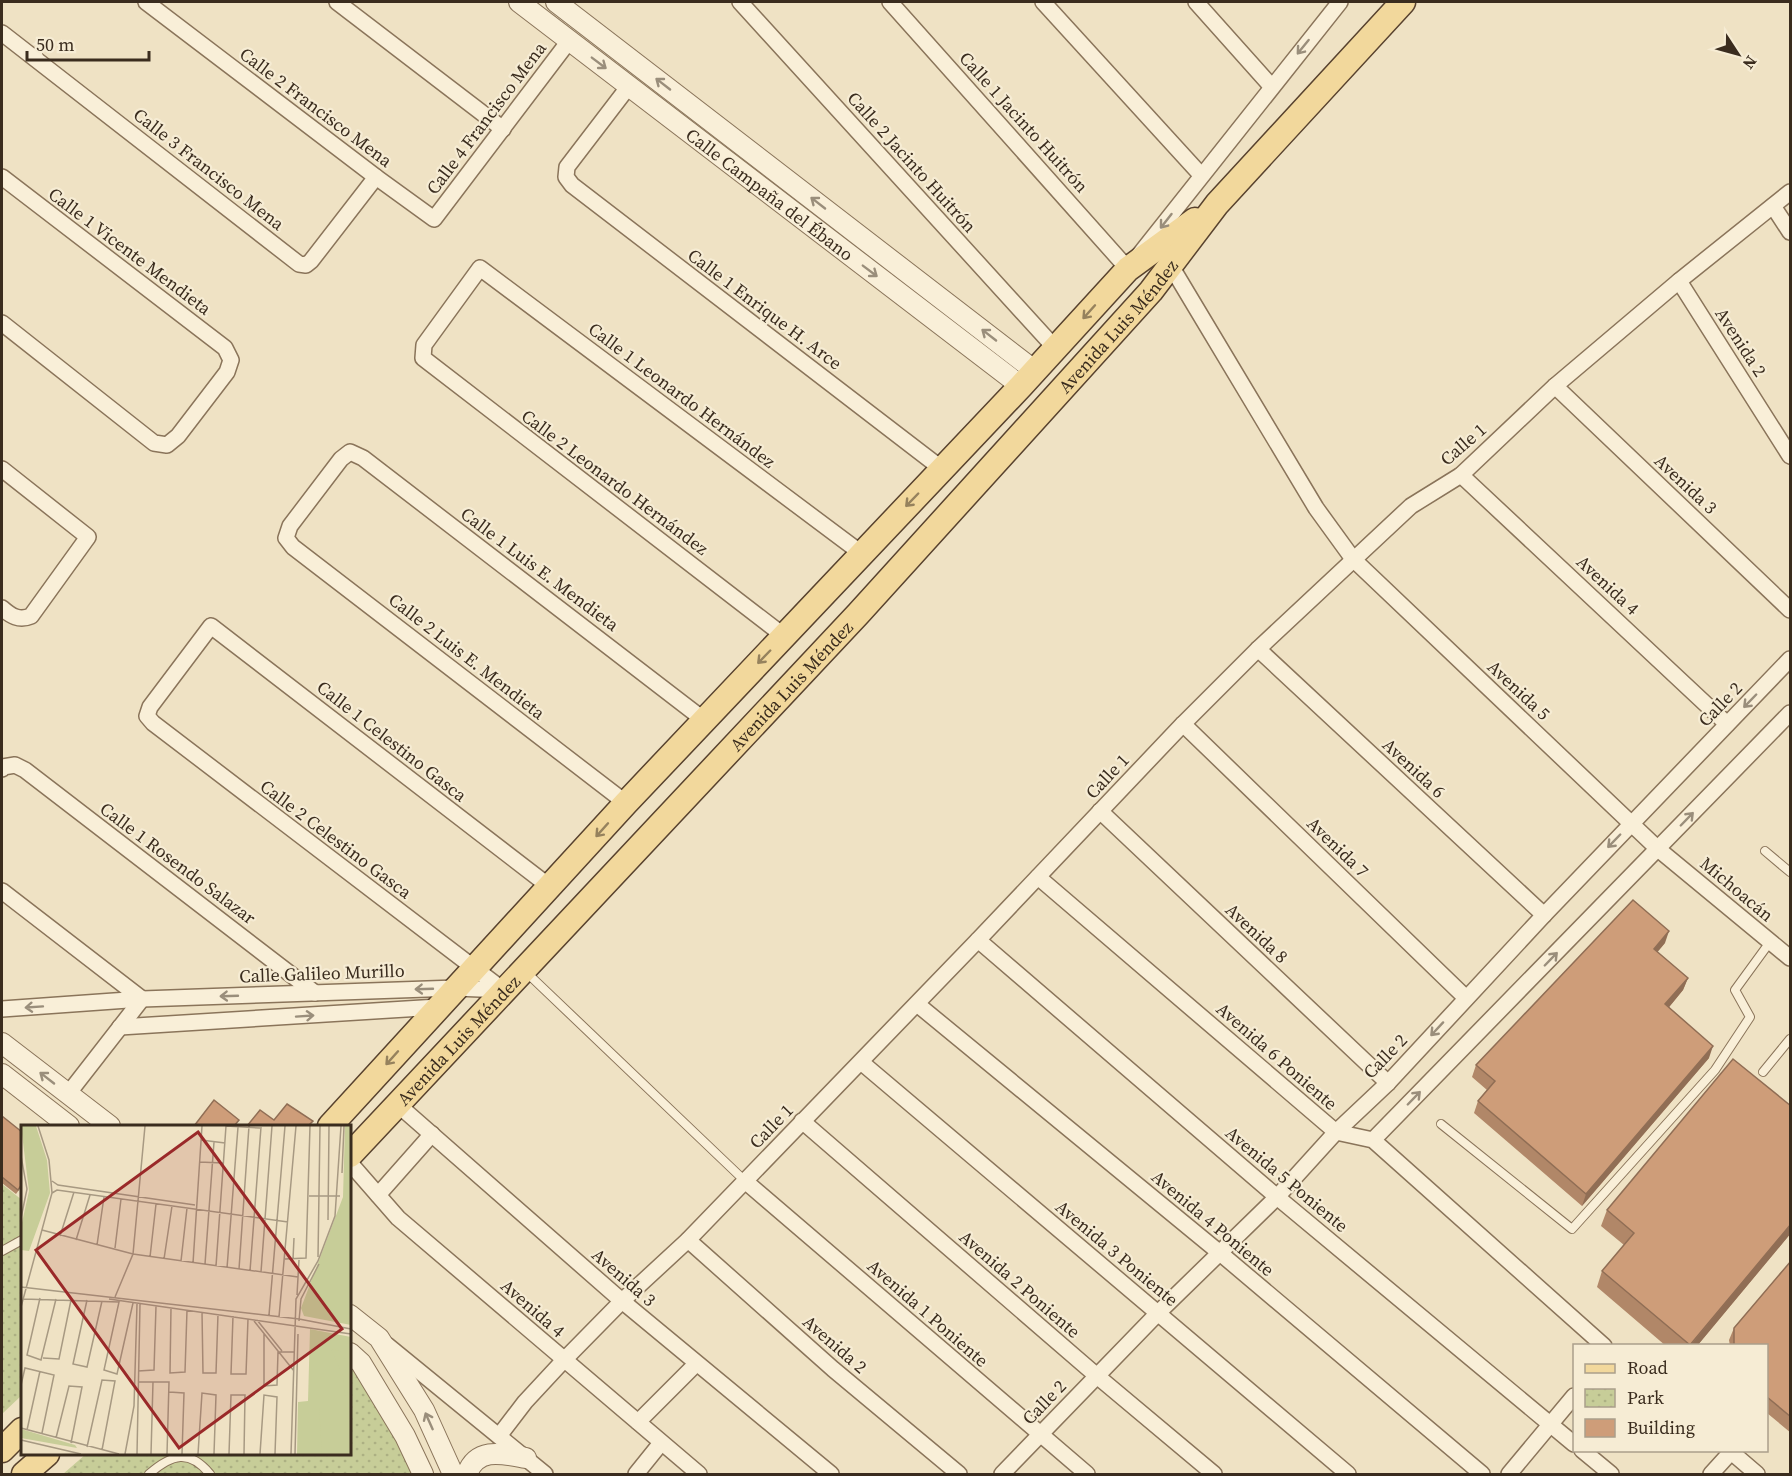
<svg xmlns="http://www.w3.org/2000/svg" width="1792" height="1476" viewBox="0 0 1792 1476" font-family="'Source Serif 4',serif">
<defs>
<pattern id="park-dots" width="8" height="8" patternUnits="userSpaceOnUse" patternTransform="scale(1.5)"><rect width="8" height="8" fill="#c7cd98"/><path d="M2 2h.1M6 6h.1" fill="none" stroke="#acb083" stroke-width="1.8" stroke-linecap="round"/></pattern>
</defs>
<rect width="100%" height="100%" fill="#efe2c4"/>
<g fill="url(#park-dots)">
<path d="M2,1184L22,1200V1395L2,1414Z"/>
<path d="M350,1364L418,1474H63L86,1454H350Z"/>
</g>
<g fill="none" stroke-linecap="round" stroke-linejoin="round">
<g stroke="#8a745a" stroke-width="10">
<g id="service">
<path d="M1765,851L1790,872"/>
<path d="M526,972L745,1181"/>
<path d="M1763,1072L1790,1039"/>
<path d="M1441,1124L1572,1229L1715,1070L1750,1017L1735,990L1770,942"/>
<path d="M2,1251L22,1240"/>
<path d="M149,1474C172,1454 189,1449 210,1474"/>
</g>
</g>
<g stroke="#8a745a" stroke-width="18">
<g id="minor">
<path d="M146,2L376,177L434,219L569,41"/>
<path d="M337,2L503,129"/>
<path d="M740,2L1056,349"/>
<path d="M890,2L1128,269L1340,2"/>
<path d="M1043,2L1201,175"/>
<path d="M1196,2L1271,86"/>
<path d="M2,33L299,264L306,265L311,261L376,177"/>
<path d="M629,86L567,167L566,177L572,185L942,469"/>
<path d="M2,177L225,348L231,360L227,372L178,436L167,445L154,443L2,323"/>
<path d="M1773,206L1790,232"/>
<path d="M1171,266L1316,508L1353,559L1658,849L1790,958"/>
<path d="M1679,281L1790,456"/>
<path d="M1555,386L1790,610"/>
<path d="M2,469L88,537L31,616C19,621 11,616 2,608"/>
<path d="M1461,475L1727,724"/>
<path d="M784,636L423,358L424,345L480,268L861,553"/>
<path d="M1258,649L1544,915"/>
<path d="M1183,724L1466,998"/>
<path d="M2,769L3,767L15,765L25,770L315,993"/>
<path d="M626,803L293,547L286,538L290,526L341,459L350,452L363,458L704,720"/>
<path d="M1100,811L1388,1083"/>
<path d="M1038,877L1336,1132L1373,1140L1604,1346"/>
<path d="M2,891L142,999L68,1094"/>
<path d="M978,940L1277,1197L1574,1444"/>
<path d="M503,990L153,723L147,716L150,707L211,626L550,887"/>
<path d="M917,1004L1220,1253L1482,1474"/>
<path d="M2,1009L142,999L456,988L503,990"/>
<path d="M120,1027L438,1007"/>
<path d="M861,1062L1348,1474"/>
<path d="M396,1103L622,1301L831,1474"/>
<path d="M802,1121L1097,1376L1214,1474"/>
<path d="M1373,1140L1790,713"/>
<path d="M350,1163L398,1218L699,1474"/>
<path d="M745,1181L1087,1474"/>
<path d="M378,1195L432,1134"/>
<path d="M688,1240L833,1369L959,1474"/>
<path d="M387,1345L545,1474"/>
<path d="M638,1422L696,1364"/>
<path d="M499,1436L525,1402L564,1360L622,1301L688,1240L978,940L1183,724L1258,649L1411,506L1461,475L1555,386L1679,281L1790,192"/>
<path d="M1582,1450L1611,1474"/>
<path d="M1729,1450L1757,1474"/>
<path d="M636,1474L661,1443"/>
<path d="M1002,1474L1158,1313L1277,1197L1336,1132L1388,1083L1544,915L1790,659"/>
<path d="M1509,1474L1574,1396"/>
<path d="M1711,1474L1731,1452"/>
</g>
</g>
<g stroke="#8a745a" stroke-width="22">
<g id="tertiary">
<path id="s1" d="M519,2L1021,386"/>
<path d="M556,2L1035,371"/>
<path d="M2,1043L110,1126"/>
<path d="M2,1074L69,1126"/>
<path d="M350,1315L379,1338L424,1410L453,1474"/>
<path d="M350,1353L361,1363L405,1436L423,1474"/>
<path d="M467,1474C477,1446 504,1454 526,1458"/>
</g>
</g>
<g stroke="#58422e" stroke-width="27">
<g id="primary">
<path d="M330,1126L626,803L1021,386L1128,269L1195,220"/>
<path id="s2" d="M350,1155L858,614L1151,291L1217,204L1403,2"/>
<path d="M2,1450L22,1430"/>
<path d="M24,1474L47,1454"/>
</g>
</g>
<use href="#service" stroke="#f9efd8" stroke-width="8"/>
<use href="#minor" stroke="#f9efd8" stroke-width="15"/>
<use href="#tertiary" stroke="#f9efd8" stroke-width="20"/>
<use href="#primary" stroke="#f2d89c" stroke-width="24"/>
</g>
<g fill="#b18768">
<path d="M1665,943L1657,952L1688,978L1683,990L1669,1007L1709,1058L1582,1206L1474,1113L1478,1101L1487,1090L1472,1077L1476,1065Z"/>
<path d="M1791,1106V1233L1697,1346H1666L1597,1287L1602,1271L1624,1245L1601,1226L1607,1210Z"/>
<path d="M2,1116L22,1186L16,1194L2,1183Z"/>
<path d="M1791,1261V1433L1767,1413V1346H1730L1729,1340L1734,1328Z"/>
</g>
<g fill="#906e55">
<path d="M1669,931L1665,943L1650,961L1654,949Z"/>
<path d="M1688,978L1683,990L1661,1017L1665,1004Z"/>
<path d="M1713,1046L1709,1058L1582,1206L1586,1194Z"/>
<path d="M1791,1224V1233L1697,1346H1690Z"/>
</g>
<g fill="#ce9d79" stroke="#906e55" stroke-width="1.5">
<path d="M1633,900L1669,931L1654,949L1688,978L1665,1004L1713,1046L1586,1194L1478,1101L1495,1081L1476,1065Z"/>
<path d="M1733,1059L1791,1106V1224L1690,1345L1602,1271L1634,1233L1607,1210Z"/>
<path d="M214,1100L239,1120L234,1126H194Z"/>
<path d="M287,1104L313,1121L308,1126H247L260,1110L274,1120Z"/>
<path d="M2,1116L22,1132V1184L18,1190L2,1177Z"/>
<path d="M1791,1261V1417L1767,1397V1346H1734V1328Z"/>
</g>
<defs><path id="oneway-shaft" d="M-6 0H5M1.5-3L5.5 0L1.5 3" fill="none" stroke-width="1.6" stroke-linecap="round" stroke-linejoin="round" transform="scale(1.5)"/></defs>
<g stroke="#9a8e7b">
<use href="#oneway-shaft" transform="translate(1303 47) rotate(129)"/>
<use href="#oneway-shaft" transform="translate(599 63) rotate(37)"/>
<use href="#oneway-shaft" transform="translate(663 84) rotate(-142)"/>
<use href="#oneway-shaft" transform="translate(818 203) rotate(-142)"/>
<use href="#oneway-shaft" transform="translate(1166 221) rotate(128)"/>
<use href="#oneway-shaft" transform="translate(870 271) rotate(37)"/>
<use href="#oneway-shaft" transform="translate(989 335) rotate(-142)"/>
<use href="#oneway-shaft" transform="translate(1750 701) rotate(134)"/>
<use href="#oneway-shaft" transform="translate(1687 819) rotate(-46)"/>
<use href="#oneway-shaft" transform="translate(1614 841) rotate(134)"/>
<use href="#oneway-shaft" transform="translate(1551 959) rotate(-46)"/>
<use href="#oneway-shaft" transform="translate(424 989) rotate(178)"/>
<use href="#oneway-shaft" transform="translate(229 996) rotate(178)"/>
<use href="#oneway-shaft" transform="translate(34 1007) rotate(176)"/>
<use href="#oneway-shaft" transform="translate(305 1016) rotate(-4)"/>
<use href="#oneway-shaft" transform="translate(1437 1029) rotate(133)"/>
<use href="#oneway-shaft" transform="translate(47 1078) rotate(-142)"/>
<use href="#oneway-shaft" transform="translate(1414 1098) rotate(-46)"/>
<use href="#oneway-shaft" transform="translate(429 1421) rotate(-114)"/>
</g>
<g stroke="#96825d">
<use href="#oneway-shaft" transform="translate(1089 312) rotate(132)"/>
<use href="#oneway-shaft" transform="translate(912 500) rotate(134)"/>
<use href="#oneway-shaft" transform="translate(764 657) rotate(134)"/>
<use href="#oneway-shaft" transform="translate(602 830) rotate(132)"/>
<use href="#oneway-shaft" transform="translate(392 1058) rotate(132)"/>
</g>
<g text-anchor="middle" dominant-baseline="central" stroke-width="4.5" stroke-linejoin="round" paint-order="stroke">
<g font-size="18" fill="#3a2c1e" stroke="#f6ecd4">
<text transform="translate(316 107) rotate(37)">Calle 2 Francisco Mena</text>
<text transform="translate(486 118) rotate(-53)">Calle 4 Francisco Mena</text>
<text transform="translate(1024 122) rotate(48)">Calle 1 Jacinto Huitrón</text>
<text transform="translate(912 162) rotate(48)">Calle 2 Jacinto Huitrón</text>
<text transform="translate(209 169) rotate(38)">Calle 3 Francisco Mena</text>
<text stroke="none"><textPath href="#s1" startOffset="316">Calle Campaña del Ébano</textPath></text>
<text transform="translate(130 251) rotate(37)">Calle 1 Vicente Mendieta</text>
<text transform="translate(765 309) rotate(37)">Calle 1 Enrique H. Arce</text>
<text stroke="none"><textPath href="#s2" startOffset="1130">Avenida Luis Méndez</textPath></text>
<text transform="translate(1741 342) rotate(57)">Avenida 2</text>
<text transform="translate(682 395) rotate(37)">Calle 1 Leonardo Hernández</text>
<text transform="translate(1463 444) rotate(-41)">Calle 1</text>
<text transform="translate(615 482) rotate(37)">Calle 2 Leonardo Hernández</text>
<text transform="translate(1686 484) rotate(43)">Avenida 3</text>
<text transform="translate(540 569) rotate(37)">Calle 1 Luis E. Mendieta</text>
<text transform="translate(1608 585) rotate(43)">Avenida 4</text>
<text transform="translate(467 656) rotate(38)">Calle 2 Luis E. Mendieta</text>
<text stroke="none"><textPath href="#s2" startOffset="644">Avenida Luis Méndez</textPath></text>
<text transform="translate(1519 690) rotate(43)">Avenida 5</text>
<text transform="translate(1720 704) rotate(-46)">Calle 2</text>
<text transform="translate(392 741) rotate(38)">Calle 1 Celestino Gasca</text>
<text transform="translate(1414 768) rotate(43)">Avenida 6</text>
<text transform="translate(1107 776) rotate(-47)">Calle 1</text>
<text transform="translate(336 839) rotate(37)">Calle 2 Celestino Gasca</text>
<text transform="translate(1338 847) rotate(44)">Avenida 7</text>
<text transform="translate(178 863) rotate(37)">Calle 1 Rosendo Salazar</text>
<text transform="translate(1737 889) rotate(40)">Michoacán</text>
<text transform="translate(1257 933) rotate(43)">Avenida 8</text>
<text transform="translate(322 973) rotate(-2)">Calle Galileo Murillo</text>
<text stroke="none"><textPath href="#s2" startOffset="158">Avenida Luis Méndez</textPath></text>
<text transform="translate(1277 1056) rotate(41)">Avenida 6 Poniente</text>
<text transform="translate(1385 1056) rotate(-46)">Calle 2</text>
<text transform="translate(771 1126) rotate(-46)">Calle 1</text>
<text transform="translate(1287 1179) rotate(40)">Avenida 5 Poniente</text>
<text transform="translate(1213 1223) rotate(40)">Avenida 4 Poniente</text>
<text transform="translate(1117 1253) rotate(40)">Avenida 3 Poniente</text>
<text transform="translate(624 1277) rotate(41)">Avenida 3</text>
<text transform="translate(1020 1284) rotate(41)">Avenida 2 Poniente</text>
<text transform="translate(533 1308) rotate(41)">Avenida 4</text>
<text transform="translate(928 1313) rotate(41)">Avenida 1 Poniente</text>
<text transform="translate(835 1344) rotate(41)">Avenida 2</text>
<text transform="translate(1044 1402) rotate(-46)">Calle 2</text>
</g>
</g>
<g transform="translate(21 1125)">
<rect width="330" height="330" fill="#efe2c4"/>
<path d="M0,1H15L26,35L29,68L8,126L0,125V102L8,66ZM0,304L54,320L56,323L0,313Z" fill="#c7cd98"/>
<path d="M324,1H330V200L283,191L280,183L322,72ZM289,204L330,212V329H276L277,277L287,276Z" fill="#c7cd98"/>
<path d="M310,224L319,226L324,234L330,233V262L324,271L322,251ZM298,281L328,286L330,329H301Z" fill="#c7cd98"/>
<path fill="none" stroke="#a79982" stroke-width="1.5" d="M180,15L204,18M0,31L6,64L0,93M178,37L202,38M321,48L323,1M31,56L37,60L174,80M31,68L36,65L267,97M288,71H319M307,95L308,1M21,105L112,129L277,152M39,111L53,67M55,115L69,70M76,120L83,72M94,123L100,74M129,132L135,79M297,132L299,1M143,134L151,81M264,134L285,133L289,1M272,134L273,113M160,136L166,83M172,138L181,1M184,139L193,17M195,141L205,1L239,3M206,143L217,2M218,144L228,1M229,146L240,2M240,147L251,1M0,162L278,194L330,204M276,170L278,135M94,172L112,129L124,1M19,173L6,230L20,235L35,174M2,174L98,177L83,245L96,249L112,178M88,174L330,209M66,175L52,239L66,242L81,176M0,182L31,68L28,35L17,1M150,183L149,248L164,247L166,185M181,187L182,248H195L197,189M248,190L264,1M212,191L210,249H225L227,194M258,192L275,1M236,195L261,226M233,196L273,246M278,196L280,174L298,139M243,208V261L256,260L257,227H273M22,233L38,234L50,175M117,246L133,245L135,181M117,257H148L146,329M0,260L4,243L33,250L21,308M148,267L163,268L161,329M0,303L98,329M6,305L19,246M35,313L48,261L61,262L50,318M0,315L60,329M66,322L81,255L94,256L81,325M104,329L113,281L116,179M116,329L119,179M130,329L132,257M177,329L181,268L195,270L193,329M208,329L210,270H224L223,329M239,329L243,270L256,272L254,329M270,329L275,174L297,136L314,91L320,1M274,329L277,209"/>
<path fill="#9a2929" fill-opacity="0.15" stroke="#9a2929" stroke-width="3" d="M177,7L321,204L158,323L15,125Z"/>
<rect width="330" height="330" fill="none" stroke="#3a2c1e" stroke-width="3"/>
</g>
<rect width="1792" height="1476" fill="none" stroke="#3a2c1e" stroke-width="6"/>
<rect x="1573" y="1344" width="195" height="108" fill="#f6ecd4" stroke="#ab9f8b" stroke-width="1.5"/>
<rect x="1585" y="1364" width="30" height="9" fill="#f2d89c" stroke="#ab9f8b" stroke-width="1.5"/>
<text x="1627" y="1374" font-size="18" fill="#3a2c1e">Road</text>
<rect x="1585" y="1389" width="30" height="18" fill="url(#park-dots)" stroke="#ab9f8b" stroke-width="1.5"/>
<text x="1627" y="1404" font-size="18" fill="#3a2c1e">Park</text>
<rect x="1585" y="1419" width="30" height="18" fill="#ce9d79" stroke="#ab9f8b" stroke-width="1.5"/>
<text x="1627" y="1434" font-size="18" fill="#3a2c1e">Building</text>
<g transform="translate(1738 54) rotate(126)" stroke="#f6ecd4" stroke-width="4.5" paint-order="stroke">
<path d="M0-4.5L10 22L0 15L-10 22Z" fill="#3a2c1e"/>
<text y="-9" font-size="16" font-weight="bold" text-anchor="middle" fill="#3a2c1e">N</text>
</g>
<path d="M27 51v9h122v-9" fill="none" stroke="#3a2c1e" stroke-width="3"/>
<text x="36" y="51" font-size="18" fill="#3a2c1e" stroke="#f6ecd4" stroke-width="4.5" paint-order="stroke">50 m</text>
</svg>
